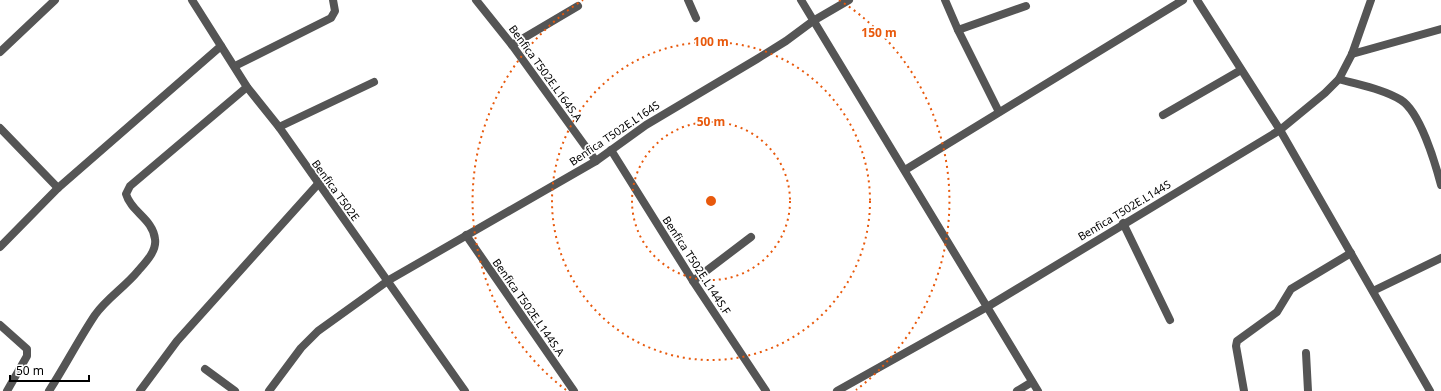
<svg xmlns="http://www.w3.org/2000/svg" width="1441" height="391" viewBox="0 0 1441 391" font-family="'Noto Sans',sans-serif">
<rect width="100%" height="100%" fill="#fff"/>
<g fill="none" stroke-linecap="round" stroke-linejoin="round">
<g stroke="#555" stroke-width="8">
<path d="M192,0L247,87L279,127L465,391"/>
<path d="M476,0L512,45L596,161"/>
<path d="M688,0L696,18"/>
<path d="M801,0L1038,391"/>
<path d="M945,0L958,30"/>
<path d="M1197,0L1280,130L1430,391"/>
<path d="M512,45L578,6"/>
<path d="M0,52L55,0"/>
<path d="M1352,54L1441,29"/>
<path d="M235,66L331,18L335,11L333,0"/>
<path d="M1339,79C1359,85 1383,89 1401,100C1420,112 1435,162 1441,185"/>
<path d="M999,112L958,30L1026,6"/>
<path d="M1163,115L1241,70"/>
<path d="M279,127L374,82"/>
<path d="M0,128L58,188"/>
<path d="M611,150L693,281L766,391"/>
<path d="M905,170L1183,0"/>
<path d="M1123,223L1170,320"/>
<path d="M466,235L574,391"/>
<path d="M0,247L58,188L221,46"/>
<path d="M693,281L751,237"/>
<path d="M1373,291L1441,258"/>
<path d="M0,325L27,349V356L7,391"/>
<path d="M1306,353L1308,391"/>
<path d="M205,369L235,391"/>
<path d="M49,391C65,366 79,339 95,315C107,298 125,287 138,271C145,263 157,251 155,239C153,219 131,212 126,194L130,186L247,87"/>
<path d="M140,391L177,341L318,184"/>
<path d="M269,391L301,348L318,331L389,280L596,161L646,125L757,59L786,41L813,21L849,0"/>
<path d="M837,391L987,307L1280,130L1325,93L1339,79L1352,54L1371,0"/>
<path d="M1017,391L1032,382"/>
<path d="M1244,391L1236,346L1237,341L1277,312L1291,289L1351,253"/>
</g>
</g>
<g fill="none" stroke="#e8590c" stroke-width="2" stroke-dasharray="2 4">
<circle cx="711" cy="201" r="79"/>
<circle cx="711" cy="201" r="159"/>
<path d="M566 390A238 238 0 0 1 583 0M839 0A238 238 0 0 1 856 390"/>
</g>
<g text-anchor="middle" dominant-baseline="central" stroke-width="3.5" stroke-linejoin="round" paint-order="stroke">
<g font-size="11" fill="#000" stroke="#fff">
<text transform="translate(546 73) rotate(54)">Benfica T502E.L164S.A</text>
<text transform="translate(614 133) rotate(-34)">Benfica T502E.L164S</text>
<text transform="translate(336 190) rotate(54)">Benfica T502E</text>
<text transform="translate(1124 210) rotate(-31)">Benfica T502E.L144S</text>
<text transform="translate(697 265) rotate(57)">Benfica T502E.L144S.F</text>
<text transform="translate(529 307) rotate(55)">Benfica T502E.L144S.A</text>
</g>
</g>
<circle cx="711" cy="201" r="6" fill="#e8590c" stroke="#fff" stroke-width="2"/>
<g font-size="12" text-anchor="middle" font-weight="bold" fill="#e8590c" stroke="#fff" stroke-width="3.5" stroke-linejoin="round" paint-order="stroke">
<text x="879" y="37">150 m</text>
<text x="711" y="46">100 m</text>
<text x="711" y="126">50 m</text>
</g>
<path d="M10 375v6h79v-6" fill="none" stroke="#000000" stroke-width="2"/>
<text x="16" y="375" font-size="12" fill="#000000" stroke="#ffffff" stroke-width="3" paint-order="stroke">50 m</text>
</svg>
